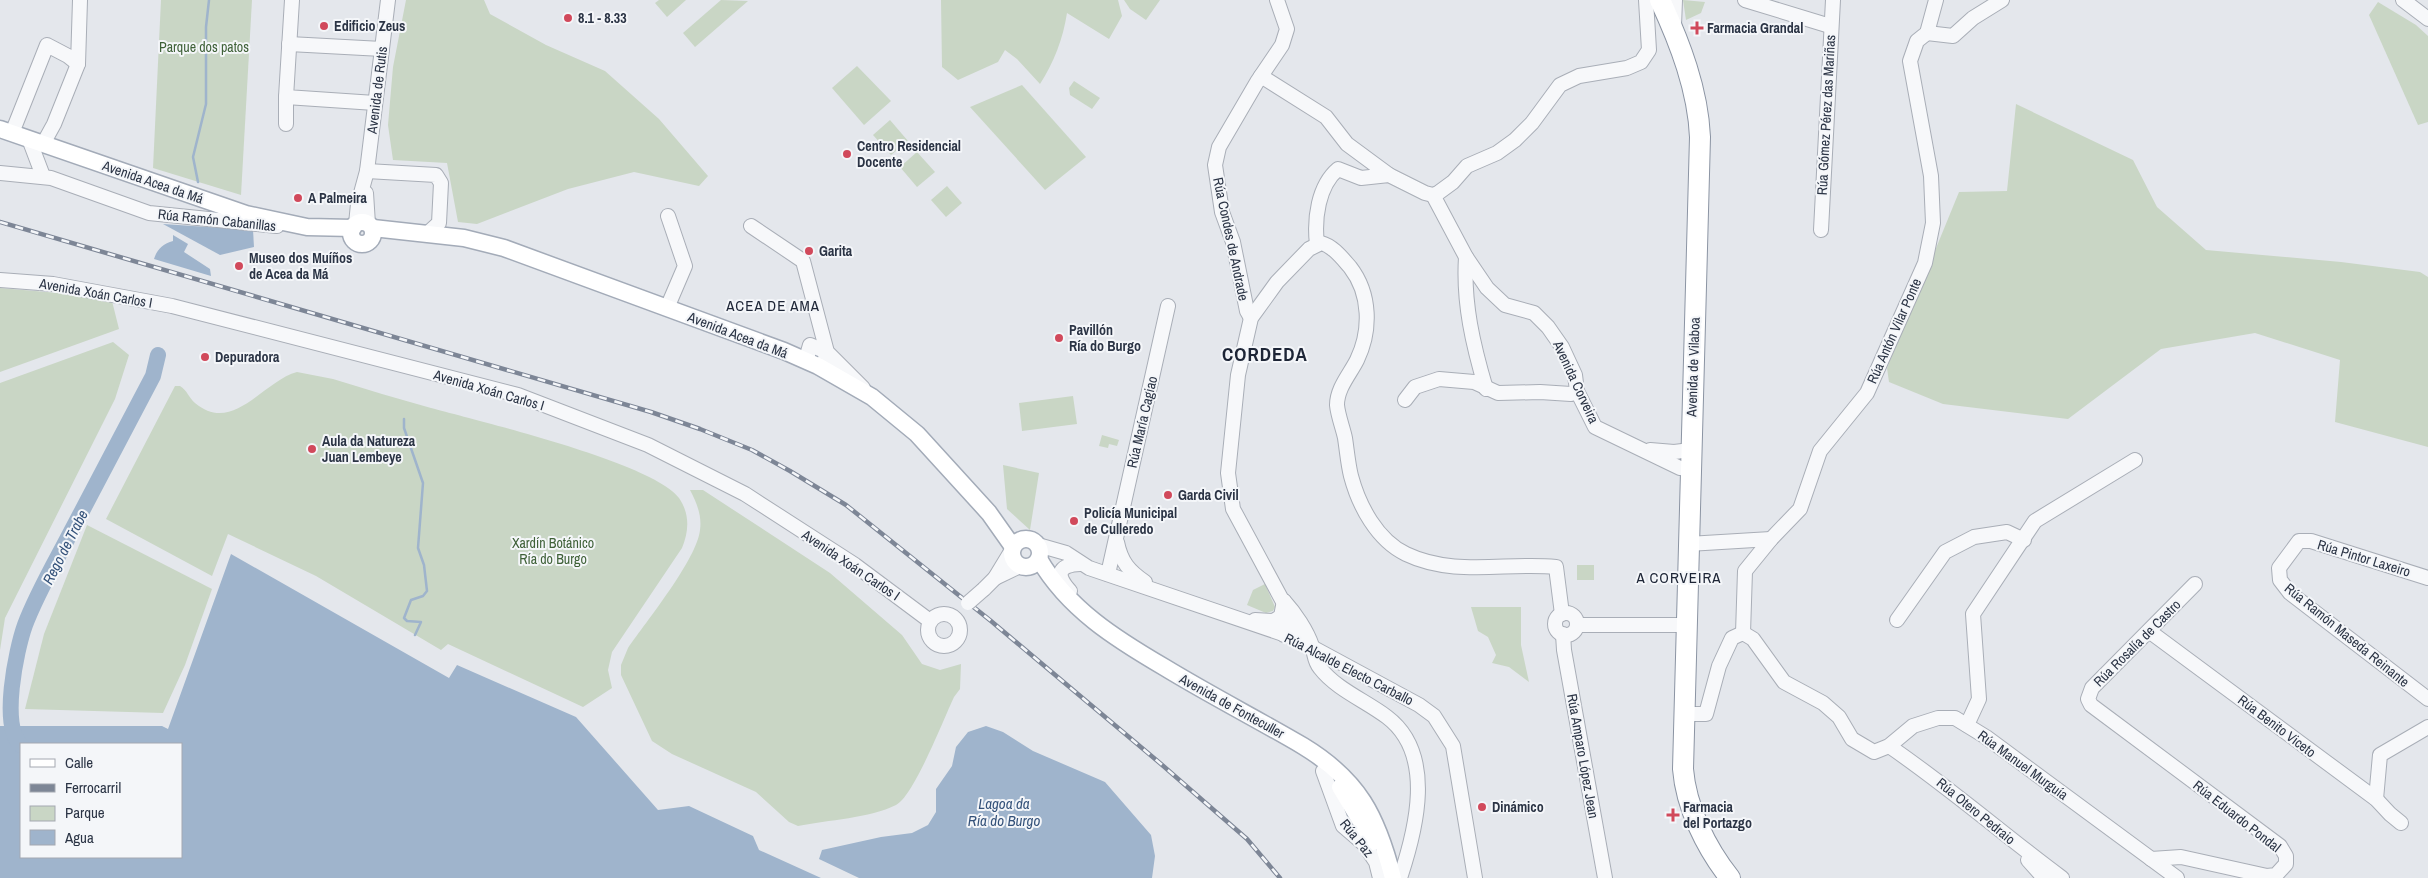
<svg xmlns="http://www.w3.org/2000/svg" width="2428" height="878" viewBox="0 0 2428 878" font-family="'Archivo Narrow',sans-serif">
<rect width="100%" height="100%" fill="#e4e7ec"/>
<g fill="#c9d6c5">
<path d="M161,0H252L241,195L153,168Z"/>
<path d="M406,0H484L490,14L546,45L605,71L659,119L708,176L699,186L634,172L568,189L477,224L458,222L447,163L393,160L388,125L393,67Z"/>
<path d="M659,0H686L667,17L655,3Z"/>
<path d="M721,0L748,1L695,47L683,33Z"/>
<path d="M941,0H1118L1122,16L1109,39L1067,13C1063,39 1054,62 1040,84L1017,59L1005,50L998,62L958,80L942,67Z"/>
<path d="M1124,0H1160L1146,20L1130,9Z"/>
<path d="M1683,0L1705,2L1701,13L1686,20Z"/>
<path d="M2378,2L2416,25L2428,36V122L2418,125L2369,15Z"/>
<path d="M857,66L891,101L864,125L832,88Z"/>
<path d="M1074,81L1100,98L1092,109L1070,95L1069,88Z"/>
<path d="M1022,85L1086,157L1045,190L970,107Z"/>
<path d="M2016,104L2133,160L2157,207L2206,250L2341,262L2420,272L2428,277V447L2335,422L2340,360L2255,333L2161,349L2068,419L1943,404L1889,382L1887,368L1959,192L2007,191Z"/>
<path d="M890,120L908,141L891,155L873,135Z"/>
<path d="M917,152L935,172L917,187L900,167Z"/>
<path d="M947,186L962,203L946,217L931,200Z"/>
<path d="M0,288L70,294L112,301L119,329L0,372Z"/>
<path d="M113,342L129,355L115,399L5,618L0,650V383Z"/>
<path d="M297,372L333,379C366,389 398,399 431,408C479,421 654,463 679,498C690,514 689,531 682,548L612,652L608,670L612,688L583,707L448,644L441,650L316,576L228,534L212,576L106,519L175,386H180C187,390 189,398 195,403C233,435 263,381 297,372Z"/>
<path d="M1073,396L1077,424L1022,431L1019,403Z"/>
<path d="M1102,435L1119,440L1117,446L1109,444L1108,448L1099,446Z"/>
<path d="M1003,465L1039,473L1030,530L1007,509Z"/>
<path d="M690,490H703L830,573L902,635L922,664L940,670L961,664L960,689L954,697C944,718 914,796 896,805C870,818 828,820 798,826L789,822L756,792L672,754L652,741L621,675V665L628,648C646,622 697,559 700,530C702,516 697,503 690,490Z"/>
<path d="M87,525L212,589L185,665L163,713L25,709L44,634Z"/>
<rect x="1577" y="565" width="17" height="15"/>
<path d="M1265,584L1275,607L1273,611L1266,613L1247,605L1253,590Z"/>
<path d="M1471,607H1521V645L1529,682L1509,667L1492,663L1496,655L1488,637L1478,631Z"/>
</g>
<g fill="#9fb4cc" fill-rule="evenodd">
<path d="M163,224L253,230L254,247L220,255Z"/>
<path d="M173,235L188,244L184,252L210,269L211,276L154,259C157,249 163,244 173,241Z"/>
<path d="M231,554L449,678L457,665L576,717L658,810L689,806L753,836L759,850L821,878H0V726H162L168,729ZM21,744H181V857H21Z"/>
<path d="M986,726L1003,732L1033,751L1105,782L1151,835L1155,856L1152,878H859L819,859L822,850L881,837L912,833L928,825L936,812V789L952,766L956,747L968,732Z"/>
</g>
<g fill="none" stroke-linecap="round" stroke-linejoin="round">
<g stroke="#9fb4cc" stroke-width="2.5">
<path d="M198,182L193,157L206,104V27L209,0"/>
<path d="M404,419V428L423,483L418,548L424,565L427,591L423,596L411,600L404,618L407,621L421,622L415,635"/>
</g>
<path stroke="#9fb4cc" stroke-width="16" d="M21,745C0,728 16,650 25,625C37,593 56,561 72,530C99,479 126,427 153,376L158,355"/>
<g stroke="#a9aeb7" stroke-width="16">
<g id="minor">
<path d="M292,0L286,97L375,103"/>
<path d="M1745,0L1830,26"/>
<path d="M2403,0L2428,19"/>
<path d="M1674,26L1675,0"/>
<path d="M1927,33L1953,36L1973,18L2002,0"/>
<path d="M289,44L382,49"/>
<path d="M1261,76L1326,117L1347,144L1389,175"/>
<path d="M286,124V97"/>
<path d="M12,133L47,45L68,56L78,64"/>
<path d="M29,139L43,176"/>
<path d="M43,144L54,124L78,64L80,0"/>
<path d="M367,171L436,175L441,183L439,223L427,234"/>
<path d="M0,173L51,178L149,213L277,226"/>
<path d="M366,193L368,224"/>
<path d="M1433,195L1466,257L1487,288L1505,305L1534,313L1548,327L1562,347L1575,375L1577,391L1595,427L1680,468L1691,469"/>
<path d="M356,224L358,204L367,171L388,0"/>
<path d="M751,226L803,261L827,352L863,388"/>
<path d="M1821,230L1833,0"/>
<path d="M1317,244C1314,219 1318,186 1338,169L1361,178L1389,175L1425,193L1433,195L1438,193L1453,182L1467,166L1497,153L1515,140L1532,123L1560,85L1579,76L1627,68L1641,62L1649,50L1646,0"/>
<path d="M1466,257C1463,303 1473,345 1486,389"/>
<path d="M0,280L53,284L172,306L518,395L648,445L745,494L855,565L930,621"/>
<path d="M667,308L685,266L668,216"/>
<path d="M1251,318L1247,311L1233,242L1222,212L1215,165L1219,147L1257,82L1282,45L1287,29L1277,0"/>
<path d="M808,362V352L810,345L827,352L825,358"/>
<path d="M1405,400L1415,387L1439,379L1474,382L1498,393L1540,392L1571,394L1577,391"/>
<path d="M1650,450L1674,452L1691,450"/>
<path d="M1117,542C1121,562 1129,571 1145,582"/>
<path d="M1688,544L1771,539"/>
<path d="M1038,545L1066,553L1089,568L1295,638L1419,705L1434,716L1453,746L1475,878"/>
<path d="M1108,574L1168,306"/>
<path d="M995,578L1020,566"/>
<path d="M2428,578L2311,541H2299L2279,568L2280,580L2290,593L2428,699"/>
<path d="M984,589L995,578L1012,550"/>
<path d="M1070,591C1055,575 1058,565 1080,564"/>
<path d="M1284,601L1287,615L1284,635L1291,632L1295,624L1233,509L1228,473L1238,375L1251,318L1277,282L1309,249L1321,243C1333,246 1342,258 1350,267C1371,294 1371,331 1357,360C1350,374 1337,388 1337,405C1338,416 1343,428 1345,438C1347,451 1348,464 1351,476C1359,506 1377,540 1406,554C1454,577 1506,562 1556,567L1562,614"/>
<circle cx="1566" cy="624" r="11"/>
<circle cx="944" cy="630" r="16"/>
<path d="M1255,620L1274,621L1281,616L1284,601C1295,613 1307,631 1312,646C1315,654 1314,661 1320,668C1336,689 1366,701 1387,717C1436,754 1416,830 1400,878"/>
<path d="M1897,620L1945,552L1974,537L2007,532L2024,540"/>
<path d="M1577,625H1686"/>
<path d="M2149,631L2376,799L2390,814L2401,823"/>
<path d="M1743,633L1745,571L1771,539L1800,509L1820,451L1867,393L1925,263L1933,223L1931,176L1910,61L1917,41L1927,33L1936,0"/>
<path d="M1563,634L1564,650L1605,878"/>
<path d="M1683,714H1706L1719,666L1732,638L1743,633L1753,639L1784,682L1823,703L1839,717L1852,739L1874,752L1889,746L1913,726L1938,718H1955L1986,737L2177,878"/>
<path d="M1967,725L1979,699L1973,614L2035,521L2135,460"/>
<path d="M1889,746C1949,787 2004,835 2062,878"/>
<path d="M1323,771L1343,826L1364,844L1376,862L1380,878"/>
<path d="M2376,799L2380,755L2428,727"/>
<path d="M2151,859L2181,857L2267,876L2276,875L2286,864V856L2280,846L2091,705L2088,699L2092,688L2195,584"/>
<path d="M2028,860L2044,878"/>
</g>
</g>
<g stroke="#a3abb8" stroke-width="19">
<g id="major">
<path d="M0,129L246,214L307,227L353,228"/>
<circle cx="362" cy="233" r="11"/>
<path d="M373,228L464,238L504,248L784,351L818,366L872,397L917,434L989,513L1013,547"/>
<circle cx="1026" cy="553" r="14"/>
<path d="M1039,559C1068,609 1116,639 1164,667C1210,695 1257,719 1303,746C1359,780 1377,816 1393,878"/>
<path d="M1340,787L1373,842"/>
</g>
</g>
<g stroke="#8b94a3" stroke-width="22">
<path id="highway" d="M1660,0C1680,43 1698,90 1700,137L1683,769C1686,807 1706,848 1730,878"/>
</g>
<use href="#minor" stroke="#f7f8fa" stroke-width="14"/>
<use href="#major" stroke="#fff" stroke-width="16"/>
<use href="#highway" stroke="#fff" stroke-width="20"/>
<g stroke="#7d8696" stroke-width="4.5">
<path id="rail" d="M0,222L651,412L700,429L752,450L790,471L846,505L991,621L1161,764L1247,839L1280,878"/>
</g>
<use href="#rail" stroke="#f4f6f9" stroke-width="2.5" stroke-dasharray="8" stroke-linecap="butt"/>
<g stroke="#a9aeb7" stroke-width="16" stroke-linecap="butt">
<path id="minor-bridge" d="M968,603L984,589"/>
</g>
<use href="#minor-bridge" stroke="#f7f8fa" stroke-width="14"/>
</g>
<g fill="#d1495b" stroke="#f4f6f9" stroke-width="2">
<circle cx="568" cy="18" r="5"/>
<circle cx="324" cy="26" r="5"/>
<path d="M1694.5 20.5h5v5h5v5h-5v5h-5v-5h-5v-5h5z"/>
<circle cx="847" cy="154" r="5"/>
<circle cx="298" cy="198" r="5"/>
<circle cx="809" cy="251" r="5"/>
<circle cx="239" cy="266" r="5"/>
<circle cx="1059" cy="338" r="5"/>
<circle cx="205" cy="357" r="5"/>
<circle cx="312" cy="449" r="5"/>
<circle cx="1168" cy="495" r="5"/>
<circle cx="1074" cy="521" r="5"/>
<circle cx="1482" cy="807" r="5"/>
<path d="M1670.5 807.5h5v5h5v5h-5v5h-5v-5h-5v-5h5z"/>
</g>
<g text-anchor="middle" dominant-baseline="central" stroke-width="4" stroke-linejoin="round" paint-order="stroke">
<g font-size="14" font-weight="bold" fill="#2b3445" stroke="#f4f6f9" text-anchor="start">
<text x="578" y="18">8.1 - 8.33</text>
<text x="334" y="26">Edificio Zeus</text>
<text x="1707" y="28">Farmacia Grandal</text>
<text x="857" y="146">Centro Residencial<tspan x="857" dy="16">Docente</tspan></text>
<text x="308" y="198">A Palmeira</text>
<text x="819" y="251">Garita</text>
<text x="249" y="258">Museo dos Muíños<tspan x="249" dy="16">de Acea da Má</tspan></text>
<text x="1069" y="330">Pavillón<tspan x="1069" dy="16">Ría do Burgo</tspan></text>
<text x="215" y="357">Depuradora</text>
<text x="322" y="441">Aula da Natureza<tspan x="322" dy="16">Juan Lembeye</tspan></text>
<text x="1178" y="495">Garda Civil</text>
<text x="1084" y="513">Policía Municipal<tspan x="1084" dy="16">de Culleredo</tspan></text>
<text x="1492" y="807">Dinámico</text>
<text x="1683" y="807">Farmacia<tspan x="1683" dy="16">del Portazgo</tspan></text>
</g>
<g font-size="14" fill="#3f6138" stroke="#f4f6f9">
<text x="204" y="47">Parque dos patos</text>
<text x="553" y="543">Xardín Botánico<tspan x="553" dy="16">Ría do Burgo</tspan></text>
</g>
<g font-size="14" fill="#2b3445" stroke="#f4f6f9">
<text transform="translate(377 90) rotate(-83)">Avenida de Rutis</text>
<text transform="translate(1826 115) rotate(-87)">Rúa Gómez Pérez das Mariñas</text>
<text transform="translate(153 182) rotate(19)">Avenida Acea da Má</text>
<text transform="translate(217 220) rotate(6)">Rúa Ramón Cabanillas</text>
<text transform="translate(1231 239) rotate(78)">Rúa Condes de Andrade</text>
<text transform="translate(96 293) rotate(10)">Avenida Xoán Carlos I</text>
<text transform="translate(1894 331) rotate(-66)">Rúa Antón Vilar Ponte</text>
<text transform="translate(738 335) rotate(21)">Avenida Acea da Má</text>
<text transform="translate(1693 367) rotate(-88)">Avenida de Vilaboa</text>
<text transform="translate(1576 382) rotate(65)">Avenida Corveira</text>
<text transform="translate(489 390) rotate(16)">Avenida Xoán Carlos I</text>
<text transform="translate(1142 422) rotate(-77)">Rúa María Cagiao</text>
<text transform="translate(2364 558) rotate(17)">Rúa Pintor Laxeiro</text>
<text transform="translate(851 565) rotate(34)">Avenida Xoán Carlos I</text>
<text transform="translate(2347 635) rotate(39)">Rúa Ramón Maseda Reinante</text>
<text transform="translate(2137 643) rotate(-45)">Rúa Rosalía de Castro</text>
<text transform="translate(1349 669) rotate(27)">Rúa Alcalde Electo Carballo</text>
<text transform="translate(1232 706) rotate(29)">Avenida de Fonteculler</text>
<text transform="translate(2277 726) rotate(37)">Rúa Benito Viceto</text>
<text transform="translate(1583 756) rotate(80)">Rúa Amparo López Jean</text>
<text transform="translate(2023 765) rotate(36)">Rúa Manuel Murguía</text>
<text transform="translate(1976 811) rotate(39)">Rúa Otero Pedraio</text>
<text transform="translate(2237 816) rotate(38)">Rúa Eduardo Pondal</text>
<text transform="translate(1357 838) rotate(51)">Rúa Paz</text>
</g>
<g font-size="15" letter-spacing="1" fill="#1d2536" stroke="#f4f6f9">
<text x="773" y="305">ACEA DE AMA</text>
<text x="1679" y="577">A CORVEIRA</text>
</g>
<g font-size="15" font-style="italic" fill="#34527a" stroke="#f4f6f9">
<text transform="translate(65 547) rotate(-63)">Rego de Trabe</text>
<text x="1004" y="803">Lagoa da<tspan x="1004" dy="17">Ría do Burgo</tspan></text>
</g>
<g font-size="19" font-weight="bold" letter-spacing="1" fill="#1d2536" stroke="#f4f6f9">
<text x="1265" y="354">CORDEDA</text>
</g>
</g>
<rect x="20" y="743" width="162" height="115" fill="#f4f6f9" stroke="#a4a8b1"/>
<rect x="30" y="759" width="25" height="8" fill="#ffffff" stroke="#a4a8b1"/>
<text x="65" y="768" font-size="15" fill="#2b3445">Calle</text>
<rect x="30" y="784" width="25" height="8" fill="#7d8696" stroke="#a4a8b1"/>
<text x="65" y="793" font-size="15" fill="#2b3445">Ferrocarril</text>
<rect x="30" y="806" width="25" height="15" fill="#c9d6c5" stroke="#a4a8b1"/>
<text x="65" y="818" font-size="15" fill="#2b3445">Parque</text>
<rect x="30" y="830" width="25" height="15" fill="#9fb4cc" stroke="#a4a8b1"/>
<text x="65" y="843" font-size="15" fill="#2b3445">Agua</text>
</svg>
